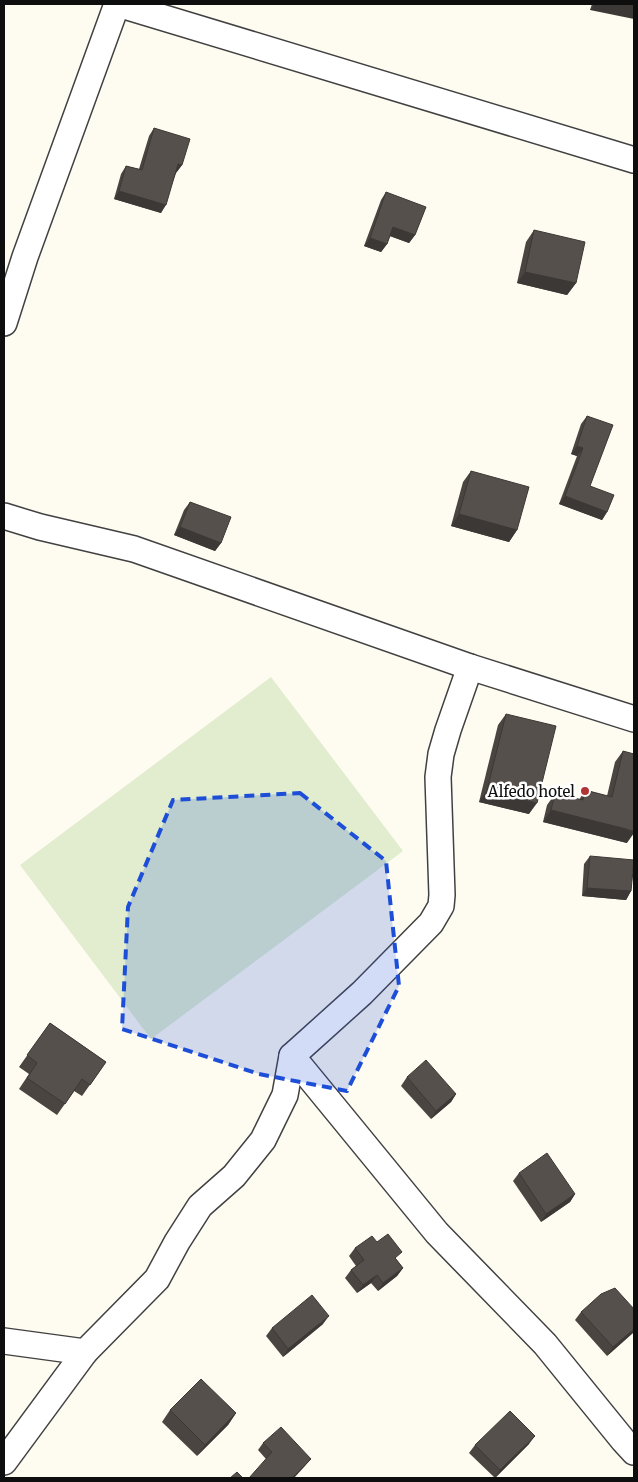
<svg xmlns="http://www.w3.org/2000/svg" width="638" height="1482" viewBox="0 0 638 1482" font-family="Merriweather,serif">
<rect width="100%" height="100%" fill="#fefcf1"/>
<path fill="#e1edce" d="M271,677L403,851L151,1039L20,865Z"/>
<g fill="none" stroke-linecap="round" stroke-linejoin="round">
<g stroke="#414141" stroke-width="28">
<g id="minor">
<path d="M118,4L634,160"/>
<path d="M4,323L25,257L117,4"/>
<path d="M4,516L40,527L134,549L470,667L634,719"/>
<path d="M470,667L448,730L441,754L438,777L442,895L441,906L431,923L362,993L292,1056L437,1233L545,1344L623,1440L634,1452"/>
<path d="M4,1341L85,1352"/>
<path d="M4,1462L85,1352L157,1279L177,1242L200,1206L234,1176L263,1140L285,1095L292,1056"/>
</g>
</g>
<use href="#minor" stroke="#fff" stroke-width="25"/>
</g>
<g fill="#4a4541">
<path d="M592,4H634L590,10Z"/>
<path d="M154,128L182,165L176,173L161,213L114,199L121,174L126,166L139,169L149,136Z"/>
<path d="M386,192L415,235L409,243L390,236L387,244L381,252L364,246L381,200Z"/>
<path d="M534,230L576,283L567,295L517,283L526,242Z"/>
<path d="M587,416L590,486L607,512L602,520L559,504L577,456L571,454L581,424Z"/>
<path d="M471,471L517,530L509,542L451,526L463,482Z"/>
<path d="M190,502L221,543L215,551L174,535L184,510Z"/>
<path d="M506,714L529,814L479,802L498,725Z"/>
<path d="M623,751L627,843L543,822L547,805L555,794L579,800L585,790L607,796L615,762Z"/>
<path d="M590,856L631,891L626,900L582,896L584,864Z"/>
<path d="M50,1023L106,1062L82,1096L74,1091L57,1115L19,1089L29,1074L19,1067Z"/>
<path d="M407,1077L456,1094L451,1102L431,1119L401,1086Z"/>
<path d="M519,1173L575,1194L570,1202L541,1222L513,1181Z"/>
<path d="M377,1242L397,1260L403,1268L397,1276L378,1291L371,1283L357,1293L345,1278L351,1270L356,1266L349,1256L355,1248Z"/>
<path d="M581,1312L634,1332L607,1356L575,1320Z"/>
<path d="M323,1324L283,1357L266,1336L272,1328Z"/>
<path d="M170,1410L236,1413L228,1425L197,1456L162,1422Z"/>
<path d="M263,1443L305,1466L266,1459L258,1450Z"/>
<path d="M529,1444L495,1478L469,1453L475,1445Z"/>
</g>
<g fill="#3c3835">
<path d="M595,4H626L634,5V19L590,10Z"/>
<path d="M178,164L182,165L176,173Z"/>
<path d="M119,191L166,205L161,213L114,199Z"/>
<path d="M393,227L415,235L409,243L387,235Z"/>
<path d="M370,238L387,244L381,252L364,246Z"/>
<path d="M525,272L576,283L567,295L517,283Z"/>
<path d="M577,446L583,448L577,456L571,454Z"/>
<path d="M565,496L607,512L602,520L559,504Z"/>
<path d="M459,514L517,530L509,542L451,526Z"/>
<path d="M180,527L221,543L215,551L174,535Z"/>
<path d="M487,790L537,803L529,814L479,802Z"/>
<path d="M551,810L634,831V833L627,843L543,822Z"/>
<path d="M587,888L631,891L626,900L582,896Z"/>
<path d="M456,1094L451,1102L431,1119L436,1111Z"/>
<path d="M575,1194L570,1202L541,1222L546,1214Z"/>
<path d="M403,1268L397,1276L378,1291L383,1283Z"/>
<path d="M377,1275L371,1283L357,1293L363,1285Z"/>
<path d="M329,1316L323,1324L283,1357L288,1349Z"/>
<path d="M634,1329V1332L607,1356L613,1347Z"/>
<path d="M236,1413L228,1425L197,1456L205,1445Z"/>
<path d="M535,1436L529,1444L495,1478L500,1470Z"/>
<path d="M311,1459L305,1466L294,1478H292Z"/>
</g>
<g fill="#56504c" stroke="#3c3835">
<path d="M154,128L190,139L182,165L178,164L166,205L119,191L126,166L142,170Z"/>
<path d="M386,192L426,207L415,235L393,227L387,244L370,238Z"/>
<path d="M534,230L585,242L576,283L525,272Z"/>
<path d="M587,416L613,425L590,486L614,495L607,512L565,496L583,448L577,446Z"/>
<path d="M471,471L529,487L517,530L459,514Z"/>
<path d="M190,502L231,517L221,543L180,527Z"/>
<path d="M506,714L556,726L537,803L487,790Z"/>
<path d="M623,751L634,754V831L551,810L555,794L583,800L585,790L612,797Z"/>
<path d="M590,856L634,860L631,891L587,888Z"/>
<path d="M50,1023L106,1062L90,1085L82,1079L65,1104L27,1078L37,1063L27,1055Z"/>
<path d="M426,1060L456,1094L436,1111L407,1077Z"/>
<path d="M547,1153L575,1194L546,1214L519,1173Z"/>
<path d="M388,1234L402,1252L395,1258L403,1268L383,1283L377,1275L363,1285L351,1270L364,1260L355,1248L372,1236L377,1242Z"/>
<path d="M615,1288L634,1309V1329L613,1347L581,1312L601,1294Z"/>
<path d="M312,1295L329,1316L288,1349L272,1328Z"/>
<path d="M201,1379L236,1413L205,1445L170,1410Z"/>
<path d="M510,1411L535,1436L500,1470L475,1445Z"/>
<path d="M281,1427L311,1459L292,1478H249L272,1452L263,1443Z"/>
<path d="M237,1472L243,1478H230Z"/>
</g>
<path fill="#1d4ed8" fill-opacity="0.2" stroke="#1d4ed8" stroke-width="4" stroke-dasharray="10 6" stroke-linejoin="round" d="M300,793L386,861L399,986L347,1091L259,1074L122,1029L128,907L173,800Z"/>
<circle fill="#b23333" stroke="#fff" stroke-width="2" cx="585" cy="791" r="5"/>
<g text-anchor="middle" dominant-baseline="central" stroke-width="5" stroke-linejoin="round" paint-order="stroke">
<g font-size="15" fill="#0e0e0e" stroke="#fff" text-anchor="end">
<text x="575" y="791">Alfedo hotel</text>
</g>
</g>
<rect width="638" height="1482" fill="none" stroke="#0e0e0e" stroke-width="10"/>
</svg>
